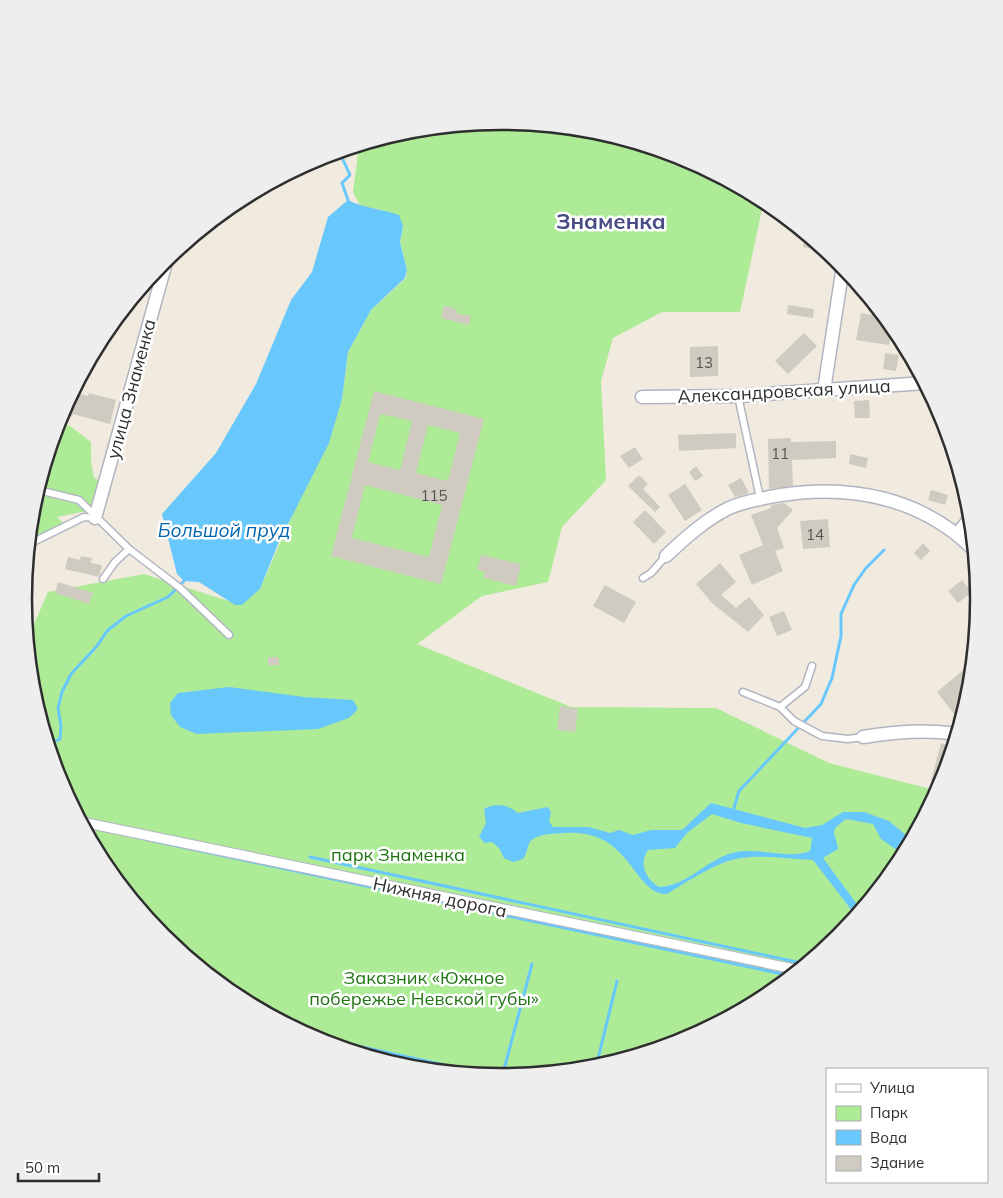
<svg xmlns="http://www.w3.org/2000/svg" width="1003" height="1198" viewBox="0 0 1003 1198" font-family="Mulish,sans-serif">
<rect width="100%" height="100%" fill="#f0eadf"/>
<g fill="#adeb97">
<path d="M502,121L595,130L685,158L764,200L740,312H662L613,338L601,381L606,480L562,527L548,582L482,596L417,644L571,707L716,708L829,763L938,791L899,865L839,937L767,996L684,1040L594,1068L501,1077L408,1068L318,1040L236,996L163,937L104,864L60,782L33,692L28,638L48,592L144,574L241,605L260,589L342,399L348,352L371,310L406,278L407,270L400,242L403,226L380,209L361,207L353,192L359,145L409,130Z"/>
<path d="M58,423L70,426L91,442V460L94,478L107,484L110,495L102,508L57,517L63,523L30,540L33,506Z"/>
</g>
<g fill="#69c8fb" fill-rule="evenodd">
<path d="M348,200C364,208 382,209 399,215L403,226L400,242L407,270L405,278L371,310L348,352L342,399L329,443L278,544L260,589L242,605H235L199,582L184,581L177,574L162,514L216,453L256,384L291,300L312,272L328,217Z"/>
<path d="M229,687L304,697L353,700L358,709L349,718L318,729L197,734L180,727L171,715L170,703L178,693Z"/>
<path d="M711,803L805,828L822,825L843,812H864L889,821L912,840L904,855L881,839L873,824L846,819C828,833 835,829 838,849L823,858L859,907L863,908L856,916L813,860C788,859 760,854 736,859C717,862 685,883 667,894C633,895 631,827 564,833C555,834 536,833 530,842C527,847 527,854 523,859L513,862L504,858L499,848L492,842L485,843L479,837L486,823L484,809C496,802 508,805 518,813L548,807L551,812L549,821L553,827H589L610,833L619,830L633,835L651,830H682ZM712,814L741,823L812,838L810,851C788,860 758,846 732,853C706,860 687,886 659,887C645,879 639,863 648,850L675,848L687,833Z"/>
</g>
<g fill="none" stroke-linecap="round" stroke-linejoin="round">
<g stroke="#69c8fb" stroke-width="3">
<path d="M339,151L350,175L342,183L348,200"/>
<path d="M49,744L60,739L61,726L58,708L62,692L71,674L97,646L107,631L126,616L168,597L184,581"/>
<path d="M734,808L739,791L821,704L832,678L841,636V614L854,585L866,568L884,550"/>
<path d="M144,839L792,976"/>
<path d="M310,857L806,964"/>
<path d="M345,1048L353,1045L495,1076"/>
<path d="M596,1067L617,981"/>
<path d="M502,1077L532,964"/>
</g>
</g>
<g fill="#cfcbc0" fill-rule="evenodd">
<path d="M805,233L814,241L828,252L803,247Z"/>
<path d="M788,305L814,309L813,318L787,314Z"/>
<path d="M444,306L457,309L456,313L471,316L469,325L441,318Z"/>
<path d="M861,313L885,317L893,326L889,345L856,340Z"/>
<path d="M804,333L817,346L788,374L775,361Z"/>
<path d="M718,346V376L690,377V347Z"/>
<path d="M885,353L899,355L896,371L883,369Z"/>
<path d="M374,391L484,419L441,584L331,556ZM380,414L412,421L400,470L368,462ZM428,425L460,433L448,481L416,473ZM365,485L442,505L429,557L352,538Z"/>
<path d="M73,392L88,396L89,393L116,400L110,424L73,414L72,417L61,414Z"/>
<path d="M869,400L870,418H855L854,401Z"/>
<path d="M736,433V448L679,451L678,435Z"/>
<path d="M791,438V442L836,441V458L792,460L793,486L769,489L768,439Z"/>
<path d="M635,447L643,459L629,468L620,456Z"/>
<path d="M850,454L868,458L866,468L849,464Z"/>
<path d="M696,466L703,476L695,481L689,472Z"/>
<path d="M639,475L648,484L643,489L660,507L655,512L628,486Z"/>
<path d="M741,478L749,493L735,497L728,485Z"/>
<path d="M685,484L702,510L685,521L668,495Z"/>
<path d="M931,490L948,495L945,505L928,500Z"/>
<path d="M784,503L793,510L777,528L784,548L775,551L783,571L752,585L739,555L763,545L751,515L771,508V505Z"/>
<path d="M645,510L666,532L654,544L633,522Z"/>
<path d="M828,519L830,547L803,549L800,521Z"/>
<path d="M923,543L930,551L921,560L914,553Z"/>
<path d="M481,555L521,564L516,586L484,578L485,572L477,570Z"/>
<path d="M81,556L92,558L91,563L102,565L99,577L65,569L68,557L80,560Z"/>
<path d="M720,563L736,582L721,595L736,608L749,597L764,615L748,632L712,603L696,584Z"/>
<path d="M962,580L972,592L958,603L948,591Z"/>
<path d="M58,582L93,593L89,604L55,593Z"/>
<path d="M605,585L636,602L624,623L593,606Z"/>
<path d="M784,611L792,630L777,636L769,617Z"/>
<rect x="268" y="657" width="11" height="8"/>
<path d="M973,662L967,704L954,714L937,692Z"/>
<path d="M560,706L578,709L575,732L557,730Z"/>
<path d="M941,743L953,747L942,784L931,781Z"/>
</g>
<g fill="none" stroke-linecap="round" stroke-linejoin="round">
<g stroke="#b3b4c2" stroke-width="9">
<g id="service">
<path d="M738,396L760,498"/>
<path d="M38,490L79,500L129,549L180,588L229,635"/>
<path d="M29,544L84,517L95,518"/>
<path d="M643,578L651,573L666,556"/>
<path d="M103,579L115,562L129,549"/>
<path d="M743,692L780,707L794,721L822,736L848,739L863,737"/>
<path d="M780,707L805,687L812,666"/>
</g>
</g>
<g stroke="#b3b4c2" stroke-width="11">
<path id="pedestrian" d="M82,822L799,970"/>
</g>
<g stroke="#b3b4c2" stroke-width="15">
<g id="minor">
<path d="M824,390L843,266"/>
<path d="M642,397L738,396L925,383"/>
<path d="M95,518L167,259"/>
<path d="M958,533L971,517"/>
<path d="M666,556C685,538 705,520 729,508C745,501 764,498 781,495C851,484 922,498 974,550"/>
<path d="M863,737C895,732 925,729 957,734"/>
</g>
</g>
<use href="#service" stroke="#fff" stroke-width="6"/>
<use href="#pedestrian" stroke="#fff" stroke-width="9"/>
<use href="#minor" stroke="#fff" stroke-width="12"/>
</g>
<g text-anchor="middle" dominant-baseline="central" stroke-width="5" stroke-linejoin="round" paint-order="stroke">
<g font-size="15" fill="#565552">
<text x="704" y="362">13</text>
<text x="780" y="453">11</text>
<text x="434" y="495">115</text>
<text x="815" y="534">14</text>
</g>
<g font-size="18" fill="#2e2e2e" stroke="#fff">
<text transform="translate(131 389) rotate(-75)">улица Знаменка</text>
<text transform="translate(784 391) rotate(-3)">Александровская улица</text>
<text transform="translate(440 897) rotate(12)">Нижняя дорога</text>
</g>
<g font-size="18" fill="#207513" stroke="#fff">
<text x="398" y="854">парк Знаменка</text>
<text x="424" y="977">Заказник «Южное<tspan x="424" dy="21">побережье Невской губы»</tspan></text>
</g>
<g font-size="19" font-style="italic" fill="#0064af" stroke="#fff">
<text x="224" y="530">Большой пруд</text>
</g>
<g font-size="22" font-weight="bold" fill="#484e84" stroke="#fff">
<text x="611" y="221">Знаменка</text>
</g>
</g>
<path d="M0 0H1003V1198H0ZM32 599a469 469 0 1 1 938 0a469 469 0 1 1-938 0Z" fill="#eee" fill-rule="evenodd"/>
<path fill="none" stroke="#2e2e2e" stroke-width="2.5" d="M32 599a469 469 0 1 1 938 0a469 469 0 1 1-938 0Z"/>
<rect x="826" y="1068" width="162" height="115" fill="#ffffff" stroke="#ababab"/>
<rect x="836" y="1084" width="25" height="8" fill="#ffffff" stroke="#ababab"/>
<text x="870" y="1093" font-size="15" fill="#2e2e2e">Улица</text>
<rect x="836" y="1106" width="25" height="15" fill="#adeb97" stroke="#ababab"/>
<text x="870" y="1118" font-size="15" fill="#2e2e2e">Парк</text>
<rect x="836" y="1130" width="25" height="15" fill="#69c8fb" stroke="#ababab"/>
<text x="870" y="1143" font-size="15" fill="#2e2e2e">Вода</text>
<rect x="836" y="1156" width="25" height="15" fill="#cfcbc0" stroke="#ababab"/>
<text x="870" y="1168" font-size="15" fill="#2e2e2e">Здание</text>
<path d="M18 1173v8h81v-8" fill="none" stroke="#2e2e2e" stroke-width="2.5"/>
<text x="25" y="1173" font-size="15" fill="#2e2e2e" stroke="#ffffff" stroke-width="4" paint-order="stroke">50 m</text>
</svg>
